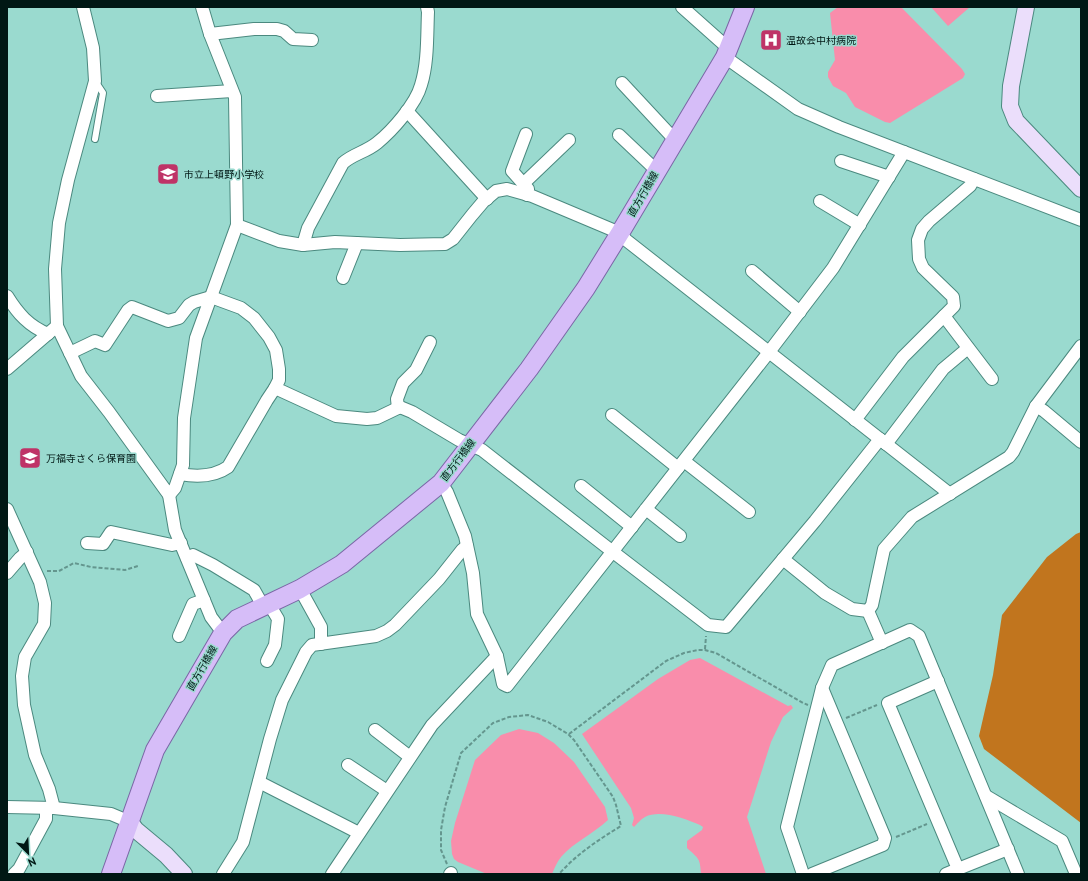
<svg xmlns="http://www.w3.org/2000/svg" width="1088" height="881" viewBox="0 0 1088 881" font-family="'PT Sans','Noto Sans JP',sans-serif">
<rect width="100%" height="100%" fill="#9adacf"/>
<path fill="#c1751e" d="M1081,532V823L984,749L979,736L993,675L1002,615L1047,557L1076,534Z"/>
<g fill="#f98dab">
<path d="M838,7H901L962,69L965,74L963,78L890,123L885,122L855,107L846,93L833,86L828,77V72L835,60L830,13Z"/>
<path d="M931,7H970L948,26Z"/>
<path d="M700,658L788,706L791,705L793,708L783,717L771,742L747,817L766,874H701C700,858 699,859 687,848V841L702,830L703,827L700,825C686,819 660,809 645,817C641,819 637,824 634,827L632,825L634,818L631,808L582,734L658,679L690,660Z"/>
<path d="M519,729L538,733L554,743L574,762L605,807L608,820C593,834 574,842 561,857C557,862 554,869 552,874H487L458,862L454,859L452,854L451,841L455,823L475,760L501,735Z"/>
</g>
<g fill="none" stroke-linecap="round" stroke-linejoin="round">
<g stroke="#4b897f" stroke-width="8">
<path id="lane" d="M95,139L103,93L95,81"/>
</g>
<g stroke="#4b897f" stroke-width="14">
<g id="street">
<path d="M83,7L93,48L95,81L68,180L59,223L55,269L57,326L81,376L109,412L169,495L175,530L211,617L223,633"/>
<path d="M682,7L728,48"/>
<path d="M210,34L254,29H277L284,31L293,39L312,40"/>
<path d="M725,57L798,109L839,127L1081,220"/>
<path d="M622,83L675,140"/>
<path d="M157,96L232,91"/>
<path d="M407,111L487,199"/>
<path d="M526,134L512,171L528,189L527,195"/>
<path d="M619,135L657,171"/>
<path d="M841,161L889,177"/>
<path d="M523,184L569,140"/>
<path d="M820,201L860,225"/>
<path d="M237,225L279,241L303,245L335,242L400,245L445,244L453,239L472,215L483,202L496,191L507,189L532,196L620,233L626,240L950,494"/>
<path d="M303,245L308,228L343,163C353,154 366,152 377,143C392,131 416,104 421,85C428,63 427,35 428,12L427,7"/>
<path d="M752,271L800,312"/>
<path d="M343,278L357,243"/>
<path d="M7,296C18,314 29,326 48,334"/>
<path d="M944,316L992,379"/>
<path d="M70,353L95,341L105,345L128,310L132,307L168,321L179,318L189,305L194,302L211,297L241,308L254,318L269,337L276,350L279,369V380L275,388L336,416L367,419L377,418L400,407L412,412L459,440L482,450L604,545L708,625L726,627L815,521L880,439"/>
<path d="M7,369L57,326"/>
<path d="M1036,406L1044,411L1081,442"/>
<path d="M398,408L397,399L403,383L416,370L430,342"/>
<path d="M612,415L678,468"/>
<path d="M855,420L903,357L954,306L953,297L923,268L919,259L918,240L922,229L929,221L970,186L974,179"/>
<path d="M886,444L943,369L968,348"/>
<path d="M684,461L749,512"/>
<path d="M180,474C197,477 214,477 228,467L267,400L275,388"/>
<path d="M441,483L447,492L465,536L473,573L477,614L497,656L503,684L507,686L769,352L833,268L904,152"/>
<path d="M581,486L632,527"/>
<path d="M169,495L175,488L183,465L184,418L196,338L237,225L235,97L210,34L202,7"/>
<path d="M7,509L40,582L45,603L44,624L25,657L22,676L24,705L35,755L49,789L54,808"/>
<path d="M646,509L680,536"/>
<path d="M87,543L103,544L111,532L172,545L181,543"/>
<path d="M187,558L193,555L213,565L254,590L263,606"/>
<path d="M783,559L825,593L852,609L868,611"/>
<path d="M7,573L20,558L27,552"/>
<path d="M300,589L321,627V644"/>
<path d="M868,611L872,605L884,549L912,517L1009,457L1013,452L1036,406L1081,346"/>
<path d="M868,611L882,643"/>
<path d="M179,636L193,604L204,600"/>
<path d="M267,661L275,645L278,619L269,604"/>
<path d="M938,681L888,703L958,869L946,874"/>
<path d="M375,730L410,757"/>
<path d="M348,765L387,791"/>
<path d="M259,782L359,833"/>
<path d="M986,796L1062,841L1076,874"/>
<path d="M7,807L54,808L111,814L130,822"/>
<path d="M958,869L1008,849"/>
<path d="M14,874L19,869L46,819V808"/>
<path d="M223,874L243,842L270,739L282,700L306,652L312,645L376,636L387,631L395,625L439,579L462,550L467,546"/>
<path d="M332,874L432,725L497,656"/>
<path d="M450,874L451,873"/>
<path d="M803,874L787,827L822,688L832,665L910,630L919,636L1018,874"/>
<path d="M812,874L883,845L885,838L822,688"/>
</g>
</g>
<g stroke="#4b897f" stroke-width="18">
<g id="secondary">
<path d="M1026,7L1011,86L1010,106L1016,121L1081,189"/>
<path d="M130,822L136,830L166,855L184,874"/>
</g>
</g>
<g stroke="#7a66a5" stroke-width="20">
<path id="primary" d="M111,874L155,750L223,633L237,619L300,589L342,564L441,483L529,369L586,288L620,233L725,57L745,7"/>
</g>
<g stroke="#64968e" stroke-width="2" stroke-dasharray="4 2" stroke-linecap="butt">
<path d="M47,571H59L74,563L91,567L125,570L138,566"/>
<path d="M705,649L706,636"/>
<path d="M846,718L877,705"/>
<path d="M569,734L666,661L684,653L698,650H705L716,653L803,703L808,705"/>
<path d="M896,837L927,824"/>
<path d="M447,864L441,850V830L445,807L461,753L493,723L509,717L528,715L548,722L568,734L574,740L613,797L616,805L621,826C598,840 577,854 559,874"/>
</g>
<use href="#lane" stroke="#fff" stroke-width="6"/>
<use href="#street" stroke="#fff" stroke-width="12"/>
<use href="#secondary" stroke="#ebdefb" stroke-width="16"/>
<use href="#primary" stroke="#d6bdf8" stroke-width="18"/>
</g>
<defs>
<g id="hospital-square" transform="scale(1.15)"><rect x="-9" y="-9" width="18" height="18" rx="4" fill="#bf3367" stroke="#9adacf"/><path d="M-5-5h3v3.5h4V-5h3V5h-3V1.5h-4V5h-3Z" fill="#fff"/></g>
<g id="school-square" transform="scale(1.15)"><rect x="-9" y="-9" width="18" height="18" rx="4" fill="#bf3367" stroke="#9adacf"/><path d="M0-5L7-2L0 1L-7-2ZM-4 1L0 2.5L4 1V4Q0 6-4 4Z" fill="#fff"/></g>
</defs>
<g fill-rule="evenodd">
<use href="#hospital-square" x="771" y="40"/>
<use href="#school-square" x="168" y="174"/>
<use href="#school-square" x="30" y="458"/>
</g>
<g text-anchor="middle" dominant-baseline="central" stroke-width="3" stroke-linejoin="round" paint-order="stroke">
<g font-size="10" fill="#001714" stroke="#9adacf" text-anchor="start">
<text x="786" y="40">温故会中村病院</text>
<text x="184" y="174">市立上頓野小学校</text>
<text x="46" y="458">万福寺さくら保育園</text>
</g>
<g font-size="10" fill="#001714" stroke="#9adacf">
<text transform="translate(643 194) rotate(-60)">直方行橋線</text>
<text transform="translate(458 460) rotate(-53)">直方行橋線</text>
<text transform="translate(202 668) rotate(-60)">直方行橋線</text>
</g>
</g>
<rect width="1088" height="881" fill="none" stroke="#001714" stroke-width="16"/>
<g transform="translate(28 853) rotate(156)" stroke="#9adacf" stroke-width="3" paint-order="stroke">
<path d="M0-3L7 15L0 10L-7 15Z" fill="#001714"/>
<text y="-6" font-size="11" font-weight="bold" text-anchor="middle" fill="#001714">N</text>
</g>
</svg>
